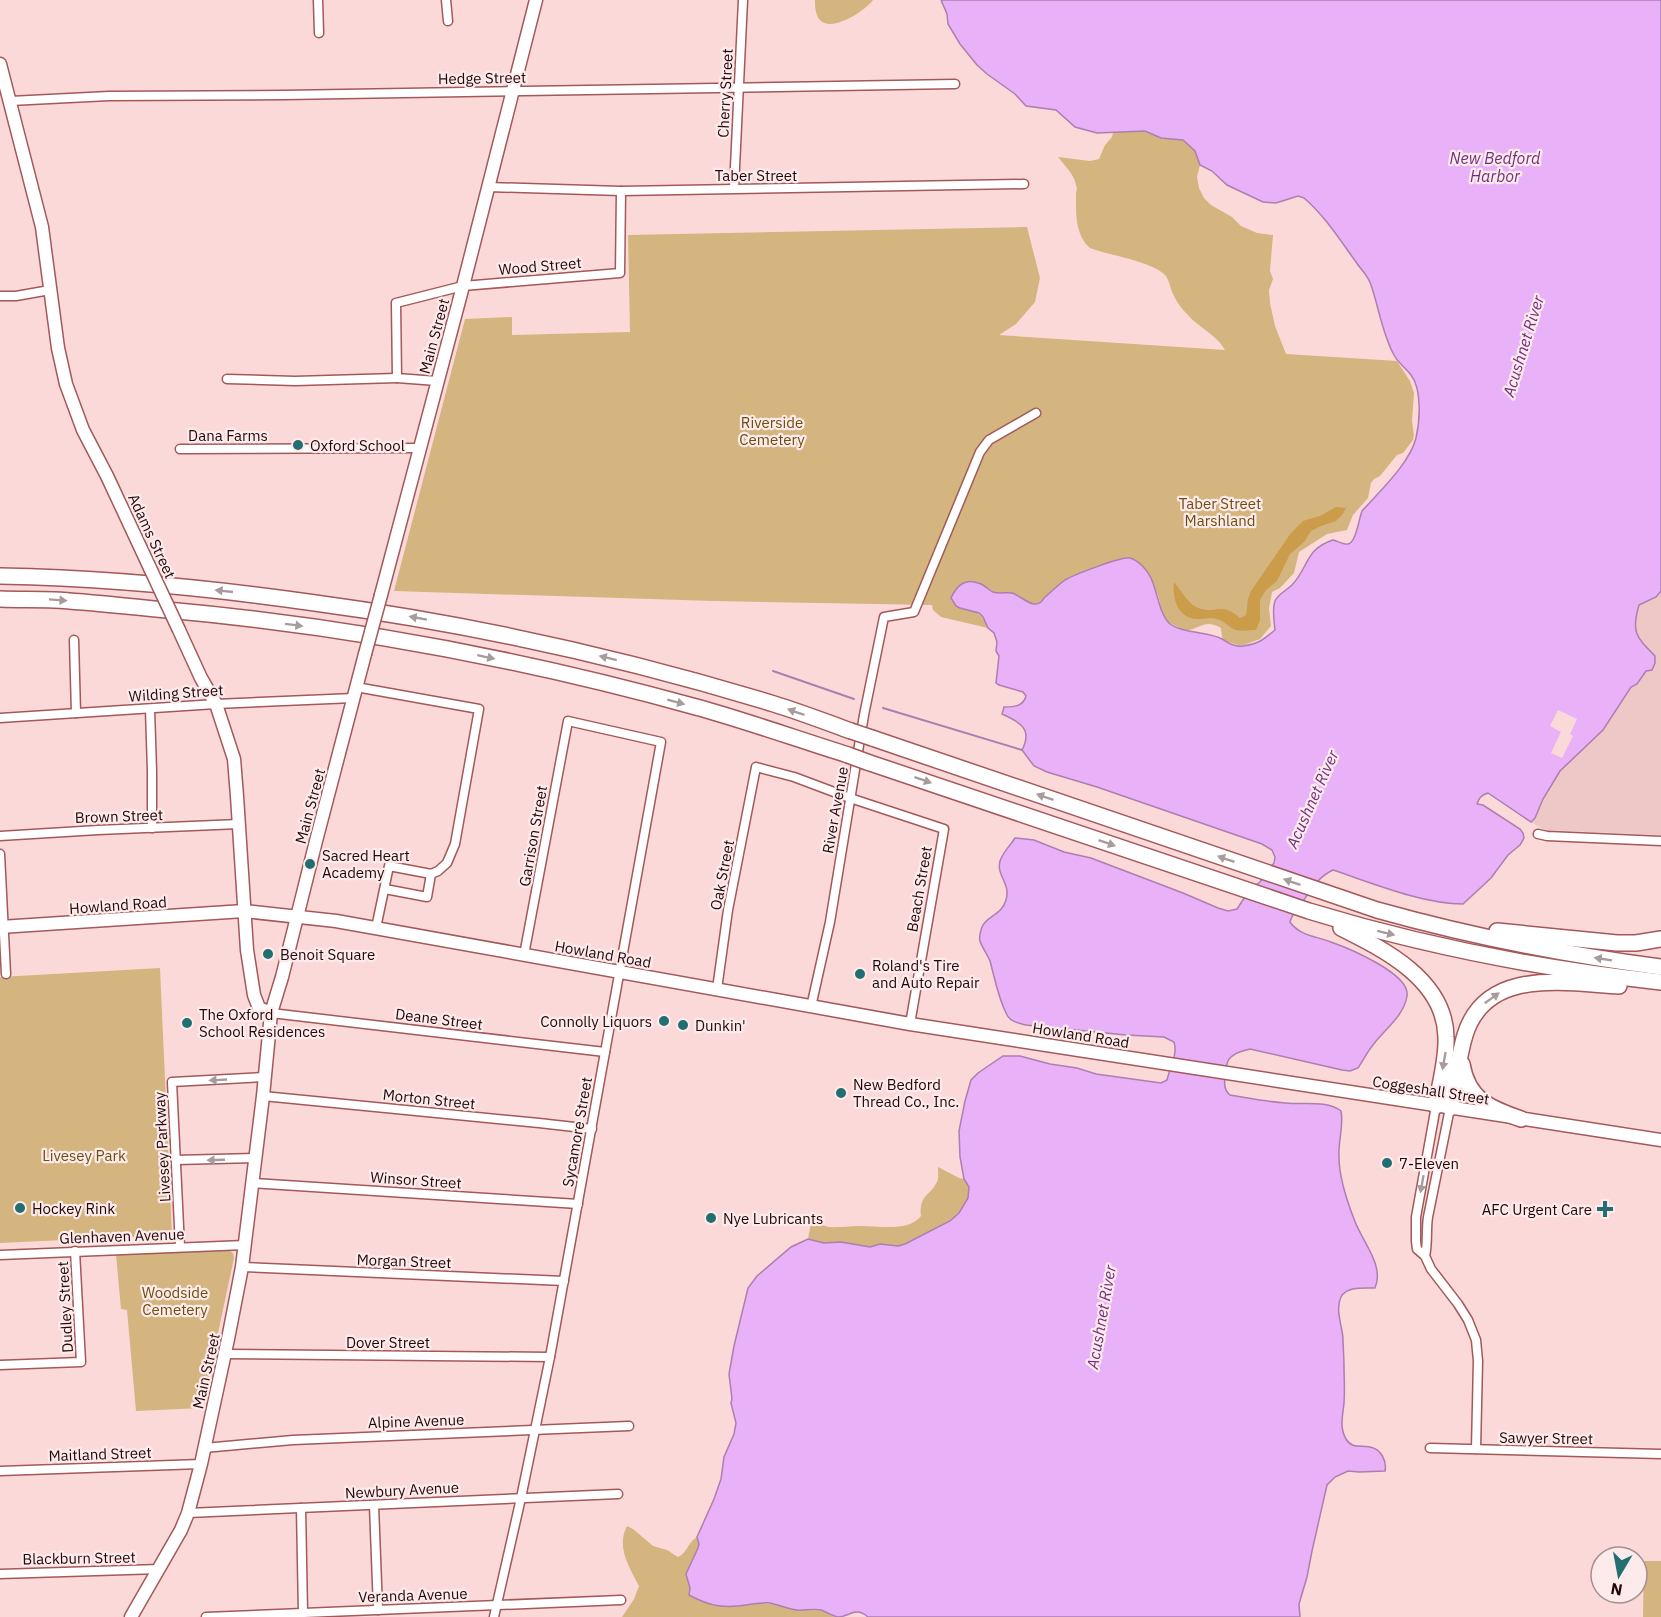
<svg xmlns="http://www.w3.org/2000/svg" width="1661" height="1617" viewBox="0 0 1661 1617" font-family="'IBM Plex Sans',sans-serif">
<rect width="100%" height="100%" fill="#fcd9d9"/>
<path fill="#eec8c7" d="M1661,591V835L1544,830L1531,822L1535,818L1543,799L1560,771L1603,730L1631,687L1637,684L1646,671L1652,670L1655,663L1635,631L1636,615L1639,605L1656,597Z"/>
<g fill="#d4b47f">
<path d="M815,0H873C865,11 830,34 819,19C815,13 815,6 815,0Z"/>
<path d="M1123,131H1145L1161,138L1183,140L1195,151L1200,165L1197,177L1199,188L1204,198L1211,205L1232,217L1241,226L1257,233L1273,235L1270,271L1273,279L1269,290L1270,303L1275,326L1286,354L1397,361L1410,381L1414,393L1412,421L1414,435L1413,440L1403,453L1397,455L1380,476L1374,479L1371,483L1368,498L1353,515L1347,530L1327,534L1299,552L1294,573L1280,588L1272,592L1269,608L1271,626L1260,639L1241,646L1225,641L1222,637L1221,628C1205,619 1201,628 1186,631L1168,622L1163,615L1158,595L1149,575L1125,558L1067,579L1043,602L1039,604L1029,603L1014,594L996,593L979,583L960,608C976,611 981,612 988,628L941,617L933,610L932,605L714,601L394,591L465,319L512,317V335L630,332L628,235L1027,227L1040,278L1035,302L1016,324L999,335L1225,350C1218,336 1198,327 1188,315C1183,310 1177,303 1174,296C1170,289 1170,281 1165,275C1153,262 1109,255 1090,248C1075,235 1076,213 1076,195C1076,188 1078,192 1076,185C1074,174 1065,166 1058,157L1090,161L1099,159L1105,145L1112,137L1113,133Z"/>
<path d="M160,968L172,1235L0,1243V977Z"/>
<path d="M938,1167L959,1178L964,1179L969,1187L970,1192L968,1198L959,1213L950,1221L905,1244L898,1246L880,1244L870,1247L841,1242L825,1243L808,1239L811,1222C817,1222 823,1226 829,1227C838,1228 848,1226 858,1226C876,1225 908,1233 921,1216C919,1195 929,1197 937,1182C939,1178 938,1172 938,1167Z"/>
<path d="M227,1249L233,1253L234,1258L202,1408L136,1411L127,1310L121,1309L116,1254Z"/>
<path d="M627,1526L633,1529L653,1546L667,1550L678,1557C687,1553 688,1542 697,1537L700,1544L698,1548L686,1574L690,1588L735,1607L759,1603L771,1604L797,1610H819L829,1613L835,1617H622L634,1599L639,1586C629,1567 616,1547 627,1526Z"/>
<path d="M1644,1561H1661V1617H1643Z"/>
</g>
<path fill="#cb9c4a" d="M1336,507L1346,508L1342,515L1336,521L1321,526L1311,531L1304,542L1290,554L1277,581L1266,590L1260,600V620L1256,630C1249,630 1240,632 1233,629C1227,625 1224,621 1217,619C1211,617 1205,619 1199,619C1178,619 1172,599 1174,582C1179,588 1189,604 1196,607C1215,616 1220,600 1240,618L1246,615L1248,599L1251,591L1291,533L1303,521L1320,516Z"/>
<path fill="#e9b1f8" stroke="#ad7eb0" stroke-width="1.5" d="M941,0H1661V591L1656,597L1639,605C1631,632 1636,637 1655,656V663L1652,670L1646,671L1637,684L1631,687L1603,730L1560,771L1543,799L1535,818L1531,822L1488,793C1481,795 1479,798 1477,804L1483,805L1520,829L1523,833L1524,838L1520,845L1508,855L1491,878L1463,904C1423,904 1372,883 1333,870C1318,877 1312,889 1303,901C1298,909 1292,913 1290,922C1300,936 1316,936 1331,942C1348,948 1411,974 1407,996C1404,1016 1384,1030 1373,1045C1367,1052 1363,1061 1358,1068L1350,1071L1342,1070L1250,1049C1243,1051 1236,1052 1231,1057C1225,1062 1224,1079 1225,1087C1226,1092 1227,1092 1230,1095C1249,1098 1268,1102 1286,1103C1303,1105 1327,1100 1341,1111C1344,1126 1338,1141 1339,1157C1339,1176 1347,1201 1354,1219C1361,1240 1385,1265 1375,1288C1364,1288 1347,1286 1341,1297C1335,1309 1342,1326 1343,1338C1343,1347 1344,1357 1344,1366C1344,1378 1345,1390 1344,1403C1343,1415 1339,1427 1346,1439C1352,1449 1360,1445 1370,1447C1381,1449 1387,1461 1385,1471L1359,1472L1348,1471L1335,1477L1327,1485L1312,1551L1307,1577L1299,1604L1300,1617H868C855,1606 849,1617 838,1617C832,1616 827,1612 821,1610C813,1608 805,1611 797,1610C788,1609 779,1605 770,1603C759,1602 749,1605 738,1606C718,1608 706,1604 689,1595L690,1588L686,1574L698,1548L699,1544L697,1537L714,1499L721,1479L724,1457L734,1434L736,1423L731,1403L732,1399L729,1374L734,1346L748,1288L757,1276L791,1247L808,1239L824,1243L841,1242L870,1247L880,1244L898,1246L905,1244L950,1221L959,1213L968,1198L969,1187L964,1179L960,1157L959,1131L965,1101L971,1080L978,1073L1003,1056H1020L1050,1064L1077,1068L1096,1074L1161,1083L1167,1080C1170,1067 1178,1054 1174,1042L1164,1037L1126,1035L1026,1025C1018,1023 1011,1022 1007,1015C998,998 995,979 990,961C988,955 981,946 980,941C979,938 981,930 982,927C986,916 1002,915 1006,900C1011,883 996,876 1000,861C1003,852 1010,846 1015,838L1034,840L1064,852L1091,858L1183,893L1218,908L1228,911L1237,909L1250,889L1260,882L1274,863L1275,857L1272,850L1262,844L1097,787L1047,772L1034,766L1022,750C1033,729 1020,722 1002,714L1004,707C1013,707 1023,707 1026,696L1023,692L999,685L996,683L999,656L996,651L997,642L994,633L988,628L983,617L979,613L960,608L956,606L951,598C957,585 966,577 981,584C985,586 989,590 993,592C999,594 1006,592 1012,593C1022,596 1036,613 1044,598C1051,592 1058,585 1065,580C1073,575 1123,556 1130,558C1138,560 1147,570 1150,576C1157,589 1159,613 1169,623C1179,633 1210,632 1222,639C1229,643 1233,647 1243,646C1258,644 1263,640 1275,630C1274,621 1272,609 1275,601C1278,594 1287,590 1292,585C1309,567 1305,549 1333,540C1337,541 1344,545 1348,544C1356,543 1359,518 1362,511C1379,492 1410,463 1416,438C1420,421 1422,389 1411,375C1406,368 1398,363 1394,355C1382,333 1379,308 1371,285C1368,275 1361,270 1356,262C1340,240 1325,216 1304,198L1298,196L1276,203L1263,202L1227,185L1212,171L1200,165L1195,151L1183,140L1161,138L1145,131L1097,133L1075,127L1056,110L1026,106L1015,94L987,74L977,65L960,44L948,24L947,14Z"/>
<path fill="#fcd9d9" d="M1558,710L1577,719L1570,734L1573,736L1562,758L1551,753L1561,732L1550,726Z"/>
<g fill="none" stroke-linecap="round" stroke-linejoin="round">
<g stroke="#ad7eb0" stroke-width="2">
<path d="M773,671L854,699"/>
<path d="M883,708L1022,750"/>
</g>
<g stroke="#a3585a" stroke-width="11">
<g id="minor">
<path d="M318,0L319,33"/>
<path d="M446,0L448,21"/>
<path d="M10,101L109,96L284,95L955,84"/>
<path d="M488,187L621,191L1024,184"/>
<path d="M734,188L743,0"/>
<path d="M0,296H16L50,290"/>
<path d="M227,379L295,381L397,378"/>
<path d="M437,381L397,378L396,303L463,286L620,273L621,191"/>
<path d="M180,449L420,448"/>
<path d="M74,640L76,713"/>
<path d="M356,687L479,709L455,844L447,863L438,871L431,874L389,866L376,928"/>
<path d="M150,709L152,771V828"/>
<path d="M0,718L216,704L354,698"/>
<path d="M1538,834L1547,836L1661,841"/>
<path d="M0,836L98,830L239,824"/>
<path d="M0,854L6,974"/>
<path d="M385,889L427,897L431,874"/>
<path d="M717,989L728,910L756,767L794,777L850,798L944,829L910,1024"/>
<path d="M811,1007L830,922L864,715L884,617L914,612L980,452L989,440L1036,413"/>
<path d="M271,1013L605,1052"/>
<path d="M263,1096L539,1123L592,1129"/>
<path d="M1436,1106L1416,1217V1241L1417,1249L1425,1256L1431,1269L1458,1304L1468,1320L1476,1340L1478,1361L1476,1449"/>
<path d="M176,1160L255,1158"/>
<path d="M252,1183L578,1204"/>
<path d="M180,1247L172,1082L264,1077"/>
<path d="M0,1255L245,1245"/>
<path d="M1425,1256C1428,1244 1426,1230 1428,1217L1450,1108"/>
<path d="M242,1267L564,1281"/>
<path d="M225,1354L550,1357"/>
<path d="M0,1365L81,1362L75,1251"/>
<path d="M204,1448L293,1440L629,1426"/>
<path d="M1430,1448L1661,1454"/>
<path d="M0,1471L201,1464"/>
<path d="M374,1505L378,1610"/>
<path d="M301,1508L303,1613"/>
<path d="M188,1513L618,1494"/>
<path d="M0,1574L160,1569"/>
<path d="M206,1617L621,1600"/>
<path d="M494,1617L521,1498L550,1357L661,742L568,721L524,955"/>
</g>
</g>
<g stroke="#a3585a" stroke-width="15">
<g id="secondary">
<path d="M0,64L42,227L58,348L66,384L83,430L107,476L150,568"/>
<path d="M381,595L463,286L536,0"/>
<path d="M179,630L201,678L216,704L234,759L237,796L247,950L254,995L259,1008L271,1013"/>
<path d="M0,927L244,911L336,921L910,1024L1661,1140"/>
<path d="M131,1617L181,1530L188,1513L201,1464L228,1339L242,1267L263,1096L271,1013L282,977L316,841L365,654"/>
</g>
</g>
<g stroke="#a3585a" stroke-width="18">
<g id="motorway">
<path d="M0,576C105,578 211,588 315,603C471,624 624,658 774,704C800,712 826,722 851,731"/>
<path d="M0,599C18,600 36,599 54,600C92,602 130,607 167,610C346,626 523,659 696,707C747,721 797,739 848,755"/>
<path d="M872,738L1377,910C1470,936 1565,955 1661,967"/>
<path d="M867,762L1309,911C1424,946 1542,969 1661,982"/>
<path d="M1341,928C1385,950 1445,980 1446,1037C1447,1059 1440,1083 1436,1106"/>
<path d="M1497,931L1617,943H1636L1661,939"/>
<path d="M1462,1064C1468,1100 1490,1108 1521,1119"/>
<path d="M1450,1108C1456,1084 1458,1058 1465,1035C1486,967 1565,983 1619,986"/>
</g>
</g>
<use href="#minor" stroke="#fff" stroke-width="8"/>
<use href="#secondary" stroke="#fff" stroke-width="12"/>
<use href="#motorway" stroke="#fff" stroke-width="15"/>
<g stroke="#a3585a" stroke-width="15" stroke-linecap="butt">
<g id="secondary-bridge">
<path d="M150,568L179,630"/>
<path d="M365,654L381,595"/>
</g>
</g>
<g stroke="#a3585a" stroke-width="18" stroke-linecap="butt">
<g id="motorway-bridge">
<path d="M851,731L872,738"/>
<path d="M848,755L867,762"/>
</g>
</g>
<use href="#secondary-bridge" stroke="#fff" stroke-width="12"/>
<use href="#motorway-bridge" stroke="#fff" stroke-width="15"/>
</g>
<defs><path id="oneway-solid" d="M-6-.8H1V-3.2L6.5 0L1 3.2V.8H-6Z" transform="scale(1.5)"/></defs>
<g fill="#a79b9c">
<use href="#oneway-solid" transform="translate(224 591) rotate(-174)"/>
<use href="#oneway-solid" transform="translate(58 600) rotate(4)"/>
<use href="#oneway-solid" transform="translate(418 618) rotate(-170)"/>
<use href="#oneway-solid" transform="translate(294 625) rotate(7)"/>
<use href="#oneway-solid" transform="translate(486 657) rotate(12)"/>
<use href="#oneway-solid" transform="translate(608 658) rotate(-166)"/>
<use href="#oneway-solid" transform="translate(676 702) rotate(15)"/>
<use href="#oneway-solid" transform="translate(796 712) rotate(-161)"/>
<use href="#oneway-solid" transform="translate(923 780) rotate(19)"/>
<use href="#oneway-solid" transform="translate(1045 797) rotate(-161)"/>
<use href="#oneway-solid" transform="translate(1107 843) rotate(19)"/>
<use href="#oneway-solid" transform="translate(1226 859) rotate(-161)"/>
<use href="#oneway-solid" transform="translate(1292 882) rotate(-161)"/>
<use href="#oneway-solid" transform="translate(1386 933) rotate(14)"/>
<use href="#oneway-solid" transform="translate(1603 959) rotate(-171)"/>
<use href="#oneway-solid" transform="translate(1492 998) rotate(-36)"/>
<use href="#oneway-solid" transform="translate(1444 1061) rotate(100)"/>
<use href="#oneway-solid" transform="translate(218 1080) rotate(177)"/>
<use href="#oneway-solid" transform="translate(216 1160) rotate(178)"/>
<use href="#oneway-solid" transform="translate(1422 1184) rotate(100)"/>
</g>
<g fill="#226e71" stroke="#fdebeb" stroke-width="2">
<circle cx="298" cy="445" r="6"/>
<circle cx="310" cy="864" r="6"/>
<circle cx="268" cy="954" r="6"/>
<circle cx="860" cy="974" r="6"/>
<circle cx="664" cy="1021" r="6"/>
<circle cx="187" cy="1023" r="6"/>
<circle cx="683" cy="1025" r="6"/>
<circle cx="841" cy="1093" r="6"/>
<circle cx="1387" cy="1163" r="6"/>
<circle cx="20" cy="1208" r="6"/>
<path d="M1602 1200h6v6h6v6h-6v6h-6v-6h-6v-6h6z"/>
<circle cx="711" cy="1218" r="6"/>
</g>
<g text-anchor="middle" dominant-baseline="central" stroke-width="4.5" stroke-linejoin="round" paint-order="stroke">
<g font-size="15" fill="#220608" stroke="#fdebeb">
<text transform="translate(482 78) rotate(-1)">Hedge Street</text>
<text transform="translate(725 93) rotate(-87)">Cherry Street</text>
<text x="756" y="175">Taber Street</text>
<text transform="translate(540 266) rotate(-5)">Wood Street</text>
<text transform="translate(434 336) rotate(-75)">Main Street</text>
<text x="228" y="435">Dana Farms</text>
<text transform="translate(152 536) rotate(65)">Adams Street</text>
<text transform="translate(176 693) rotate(-4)">Wilding Street</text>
<text transform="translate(310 806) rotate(-75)">Main Street</text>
<text transform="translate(835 810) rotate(-80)">River Avenue</text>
<text transform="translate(119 816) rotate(-2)">Brown Street</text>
<text transform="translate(533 836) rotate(-80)">Garrison Street</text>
<text transform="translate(722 875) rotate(-79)">Oak Street</text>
<text transform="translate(919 889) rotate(-80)">Beach Street</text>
<text transform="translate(118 905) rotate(-4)">Howland Road</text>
<text transform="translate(603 954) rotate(10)">Howland Road</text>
<text transform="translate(439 1019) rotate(7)">Deane Street</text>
<text transform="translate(1081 1035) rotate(9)">Howland Road</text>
<text transform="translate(1431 1090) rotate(9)">Coggeshall Street</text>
<text transform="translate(429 1099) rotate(6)">Morton Street</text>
<text transform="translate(577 1132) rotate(-80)">Sycamore Street</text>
<text transform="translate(162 1147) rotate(-93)">Livesey Parkway</text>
<text transform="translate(416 1180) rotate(4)">Winsor Street</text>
<text transform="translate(122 1236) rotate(-2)">Glenhaven Avenue</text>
<text transform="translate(404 1261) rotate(2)">Morgan Street</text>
<text transform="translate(65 1307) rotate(-93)">Dudley Street</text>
<text x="388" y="1342">Dover Street</text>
<text transform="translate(206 1371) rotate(-77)">Main Street</text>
<text transform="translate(416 1421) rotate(-2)">Alpine Avenue</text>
<text transform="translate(1546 1438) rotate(1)">Sawyer Street</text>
<text transform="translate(100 1454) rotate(-2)">Maitland Street</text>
<text transform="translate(402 1490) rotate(-3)">Newbury Avenue</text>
<text transform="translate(79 1558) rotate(-1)">Blackburn Street</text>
<text transform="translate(413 1595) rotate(-2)">Veranda Avenue</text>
</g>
<g font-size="15" fill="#6d4d0d" stroke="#fdebeb">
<text x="772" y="422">Riverside<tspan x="772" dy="17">Cemetery</tspan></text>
<text x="1220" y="503">Taber Street<tspan x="1220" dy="17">Marshland</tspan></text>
<text x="84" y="1155">Livesey Park</text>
<text x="175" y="1292">Woodside<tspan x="175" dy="17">Cemetery</tspan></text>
</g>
<g font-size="15" fill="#220608" stroke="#fdebeb" text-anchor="start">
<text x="310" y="445">Oxford School</text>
<text x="322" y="855">Sacred Heart<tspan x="322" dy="17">Academy</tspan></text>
<text x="280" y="954">Benoit Square</text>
<text x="872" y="965">Roland's Tire<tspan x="872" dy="17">and Auto Repair</tspan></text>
<text x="199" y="1014">The Oxford<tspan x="199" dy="17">School Residences</tspan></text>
<text x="652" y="1021" text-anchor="end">Connolly Liquors</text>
<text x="695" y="1025">Dunkin'</text>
<text x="853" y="1084">New Bedford<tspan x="853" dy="17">Thread Co., Inc.</tspan></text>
<text x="1399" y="1163">7-Eleven</text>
<text x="32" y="1208">Hockey Rink</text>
<text x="1592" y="1209" text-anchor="end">AFC Urgent Care</text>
<text x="723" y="1218">Nye Lubricants</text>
</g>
<g font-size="16" font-style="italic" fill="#702e80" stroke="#fdebeb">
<text x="1495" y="158">New Bedford<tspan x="1495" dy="18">Harbor</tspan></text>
<text transform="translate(1523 346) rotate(-73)">Acushnet River</text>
<text transform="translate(1312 799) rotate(-66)">Acushnet River</text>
<text transform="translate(1101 1317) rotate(-80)">Acushnet River</text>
</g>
</g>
<g transform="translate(1619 1575) rotate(190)"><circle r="28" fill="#fdebeb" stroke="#a58f90" stroke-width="1.5"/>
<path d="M0-4.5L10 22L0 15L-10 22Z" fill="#226e71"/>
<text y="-9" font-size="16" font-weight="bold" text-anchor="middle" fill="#220608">N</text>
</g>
</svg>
